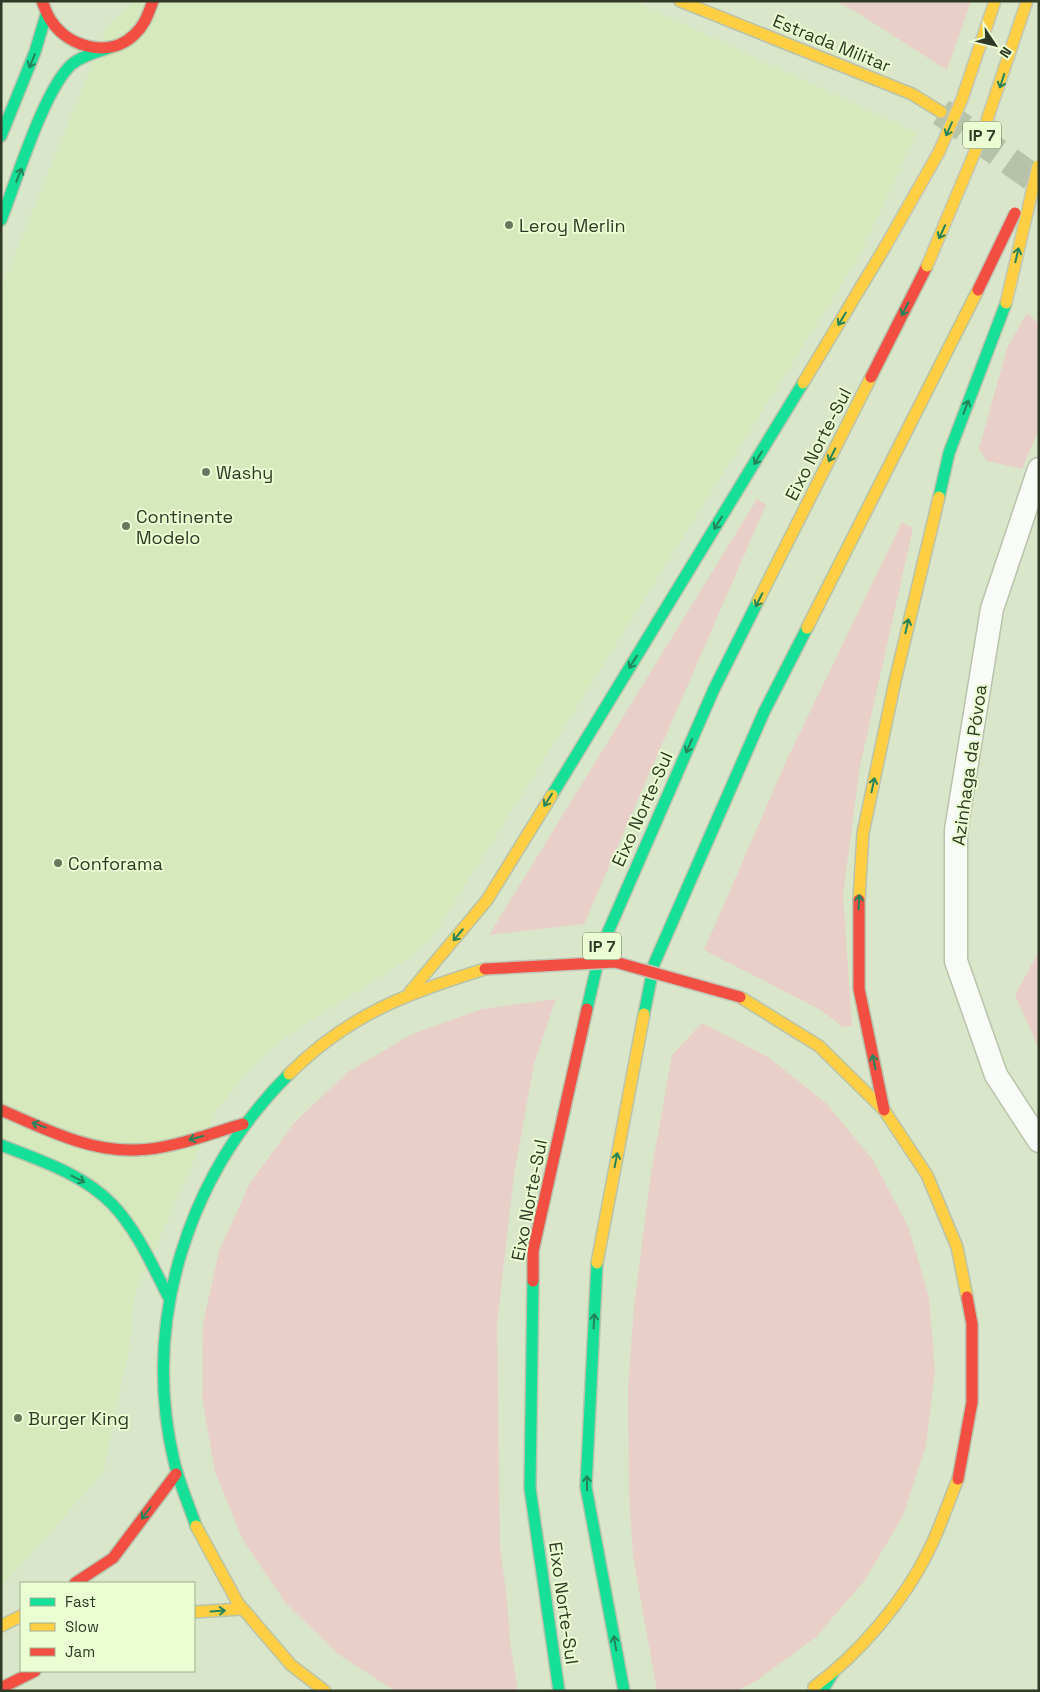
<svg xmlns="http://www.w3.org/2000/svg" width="1040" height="1692" viewBox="0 0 1040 1692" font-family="'Space Grotesk',sans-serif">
<rect width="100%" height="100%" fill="#d9e6c9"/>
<path fill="#d5e9bc" d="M134,1H634L917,133L858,258L438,928L427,942L409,958L284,1038L255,1063L217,1109L134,1295L130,1343L103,1473L1,1587V289L108,26Z"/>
<g fill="#e8d0c8">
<path d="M835,1H971L947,70L853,10Z"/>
<path d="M1027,313L1039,324V428L1022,469L987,461L979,449L1007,348Z"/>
<path d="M757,499L766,505L584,924L489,935Z"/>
<path d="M902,522L913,528L860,766L843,895L852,1026L843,1027L819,1009L704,950L788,757Z"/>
<path d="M1039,951V1049L1015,995Z"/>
<path d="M556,999L534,1064L514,1175L497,1323L500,1547L507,1599L510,1642L518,1691H395L338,1654L285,1602L243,1540L215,1472L202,1398L203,1324L219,1251L250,1183L294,1123L348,1072L412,1034L482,1009Z"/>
<path d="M702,1023L768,1057L826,1103L873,1160L908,1226L929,1297L935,1371L926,1445L903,1516L865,1580L816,1637L756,1681L736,1691H657L633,1557L629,1494L628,1387L634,1307L651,1173L672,1055Z"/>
</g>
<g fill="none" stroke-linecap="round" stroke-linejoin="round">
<path stroke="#b7c3a8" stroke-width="28" stroke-dasharray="28 14" stroke-linecap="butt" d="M941,112L1039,182"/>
<g stroke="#b9c3ac" stroke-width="25">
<path id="street" d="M1039,469L992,609L956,830V961L996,1075L1039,1141"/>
</g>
<g stroke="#b9c3ac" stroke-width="14">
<g id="fast">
<path d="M1,136L35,52L46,15"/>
<path d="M1,220C16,182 44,89 72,64C83,55 98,52 111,47"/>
<path d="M939,497L949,453L1006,303"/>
<path d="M552,795L803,383"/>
<path d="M587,1009L601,948L714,689L758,601"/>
<path d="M644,1014L654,964L764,712L807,628"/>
<path d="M1,1145C39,1160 83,1174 112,1204C137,1230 152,1265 168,1296"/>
<path d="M597,1263L586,1487L624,1691"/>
<path d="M533,1281L530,1488L559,1691"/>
<path d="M196,1526C189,1505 179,1483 174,1461C141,1321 188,1175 289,1074"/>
<path d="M822,1691L833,1673"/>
</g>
</g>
<g stroke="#b9c3ac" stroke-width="14">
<g id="slow">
<path d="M680,1L912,94L941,112"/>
<path d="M803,383L885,247"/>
<path d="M758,601L871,377"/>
<path d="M807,628L978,290"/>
<path d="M859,900L863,833L895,681L939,497"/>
<path d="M410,992L487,900L552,795"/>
<path d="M740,997L819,1046L884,1110L927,1175L957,1247L967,1297"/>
<path d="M289,1074C348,1015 407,993 485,969"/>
<path d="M597,1263L644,1014"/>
<path d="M196,1526L238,1603L291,1665L325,1691"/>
<path d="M194,1612L241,1609"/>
<path d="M1,1626L21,1616"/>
<path d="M814,1687C859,1654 905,1600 929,1550C940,1528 948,1503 958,1479"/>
</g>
</g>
<g stroke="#b9c3ac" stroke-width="14">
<g id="jam">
<path d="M42,1C45,8 47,16 52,22C70,48 110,58 134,35C145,25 148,14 153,1"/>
<path d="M871,377L927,266"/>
<path d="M859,900V989L884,1110"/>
<path d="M1,1110C43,1128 89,1152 136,1150C172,1149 208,1134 243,1124"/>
<path d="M533,1281V1251L587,1009"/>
<path d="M958,1479L972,1402V1324L967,1297"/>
<path d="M75,1583L113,1558L176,1474"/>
<path d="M1,1688L35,1671"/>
</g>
</g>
<use href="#street" stroke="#f9fbf7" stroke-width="22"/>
<use href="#fast" stroke="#16e098" stroke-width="11"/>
<use href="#slow" stroke="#ffcf43" stroke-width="11"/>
<use href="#jam" stroke="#f24e42" stroke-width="11"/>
<g stroke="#c0c7b8" stroke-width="14" stroke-linecap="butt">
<g id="slow-bridge">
<path d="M885,247L939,152L962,99L995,1"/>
<path d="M927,266L982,135L1027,1"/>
<path d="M1006,303L1038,166"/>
</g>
</g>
<g stroke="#c0c7b8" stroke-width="14" stroke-linecap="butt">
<g id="jam-bridge">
<path d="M978,290L1015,213"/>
<path d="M485,969L615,962L740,997"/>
</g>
</g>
<use href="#slow-bridge" stroke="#ffcf43" stroke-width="11"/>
<use href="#jam-bridge" stroke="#f24e42" stroke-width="11"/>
</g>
<defs><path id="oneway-shaft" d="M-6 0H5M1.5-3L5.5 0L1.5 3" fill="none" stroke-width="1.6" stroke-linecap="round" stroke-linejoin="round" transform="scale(1.25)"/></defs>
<g stroke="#248459">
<use href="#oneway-shaft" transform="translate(32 61) rotate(112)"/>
<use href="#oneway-shaft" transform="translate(1002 81) rotate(108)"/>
<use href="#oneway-shaft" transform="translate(949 129) rotate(114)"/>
<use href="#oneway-shaft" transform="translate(19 175) rotate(-68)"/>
<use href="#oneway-shaft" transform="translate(942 232) rotate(115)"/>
<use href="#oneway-shaft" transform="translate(1017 255) rotate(-77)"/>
<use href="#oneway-shaft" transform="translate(905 309) rotate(117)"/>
<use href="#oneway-shaft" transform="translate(842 319) rotate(121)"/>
<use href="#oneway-shaft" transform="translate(966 407) rotate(-69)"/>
<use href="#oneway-shaft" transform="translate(832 455) rotate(117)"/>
<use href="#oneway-shaft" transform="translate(758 458) rotate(121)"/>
<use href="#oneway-shaft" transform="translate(718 523) rotate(122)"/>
<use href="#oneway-shaft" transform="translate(759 600) rotate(117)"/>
<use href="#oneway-shaft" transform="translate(907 626) rotate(-77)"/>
<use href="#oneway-shaft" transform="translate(633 662) rotate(122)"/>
<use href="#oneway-shaft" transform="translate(689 746) rotate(114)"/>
<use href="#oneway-shaft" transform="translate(873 785) rotate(-78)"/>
<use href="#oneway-shaft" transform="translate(548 800) rotate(122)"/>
<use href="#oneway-shaft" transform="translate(859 902) rotate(-87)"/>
<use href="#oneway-shaft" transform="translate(458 935) rotate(130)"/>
<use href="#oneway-shaft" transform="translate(874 1062) rotate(-102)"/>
<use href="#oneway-shaft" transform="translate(39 1125) rotate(-160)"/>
<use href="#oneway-shaft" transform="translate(196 1138) rotate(164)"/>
<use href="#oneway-shaft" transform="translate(616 1160) rotate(-79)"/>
<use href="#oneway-shaft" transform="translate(78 1179) rotate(26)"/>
<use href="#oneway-shaft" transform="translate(594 1321) rotate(-87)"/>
<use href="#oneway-shaft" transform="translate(587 1483) rotate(-91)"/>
<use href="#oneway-shaft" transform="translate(146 1513) rotate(127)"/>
<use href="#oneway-shaft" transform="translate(218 1611) rotate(-4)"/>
<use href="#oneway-shaft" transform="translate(615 1643) rotate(-100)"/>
</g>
<g fill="#6b765e" stroke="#eafdd3" stroke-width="2">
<circle cx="509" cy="225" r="5"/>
<circle cx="206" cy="472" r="5"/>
<circle cx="126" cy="526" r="5"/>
<circle cx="58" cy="863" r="5"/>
<circle cx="18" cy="1418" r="5"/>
</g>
<g text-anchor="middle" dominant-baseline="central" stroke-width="4" stroke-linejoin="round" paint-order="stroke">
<g fill="#eafdd3" stroke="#687459" stroke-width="1">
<rect x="963" y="121.5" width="38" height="27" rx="4"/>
<rect x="583" y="932.5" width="38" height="27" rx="4"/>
</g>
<g font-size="16" font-weight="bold" fill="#303925">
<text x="982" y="135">IP 7</text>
<text x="602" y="946">IP 7</text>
</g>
<g font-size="18" fill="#303925" stroke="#eafdd3">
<text transform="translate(832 43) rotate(22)">Estrada Militar</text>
<text transform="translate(818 444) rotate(-63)">Eixo Norte-Sul</text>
<text transform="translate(969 765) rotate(-82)">Azinhaga da Póvoa</text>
<text transform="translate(642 809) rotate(-66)">Eixo Norte-Sul</text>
<text transform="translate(529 1200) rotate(-79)">Eixo Norte-Sul</text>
<text transform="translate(564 1603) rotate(82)">Eixo Norte-Sul</text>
</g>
<g font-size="18" fill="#303925" stroke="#eafdd3" text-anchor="start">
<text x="519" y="225">Leroy Merlin</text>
<text x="216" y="472">Washy</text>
<text x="136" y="516">Continente<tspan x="136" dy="21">Modelo</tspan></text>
<text x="68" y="863">Conforama</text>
<text x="28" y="1418">Burger King</text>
</g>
</g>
<rect width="1040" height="1692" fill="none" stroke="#303925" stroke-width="5"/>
<rect x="20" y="1582" width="175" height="90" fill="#eafdd3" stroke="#a0af8d"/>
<rect x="30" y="1598" width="25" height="8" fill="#16e098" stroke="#a0af8d"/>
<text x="65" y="1607" font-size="15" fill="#303925">Fast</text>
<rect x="30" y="1623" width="25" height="8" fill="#ffcf43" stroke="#a0af8d"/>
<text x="65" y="1632" font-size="15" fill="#303925">Slow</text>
<rect x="30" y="1648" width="25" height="8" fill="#f24e42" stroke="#a0af8d"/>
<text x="65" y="1657" font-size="15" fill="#303925">Jam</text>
<g transform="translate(995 45) rotate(125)" stroke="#eafdd3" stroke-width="4" paint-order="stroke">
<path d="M0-4L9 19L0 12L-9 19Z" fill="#303925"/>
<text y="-8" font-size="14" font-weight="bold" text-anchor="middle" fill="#303925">N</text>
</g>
</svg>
